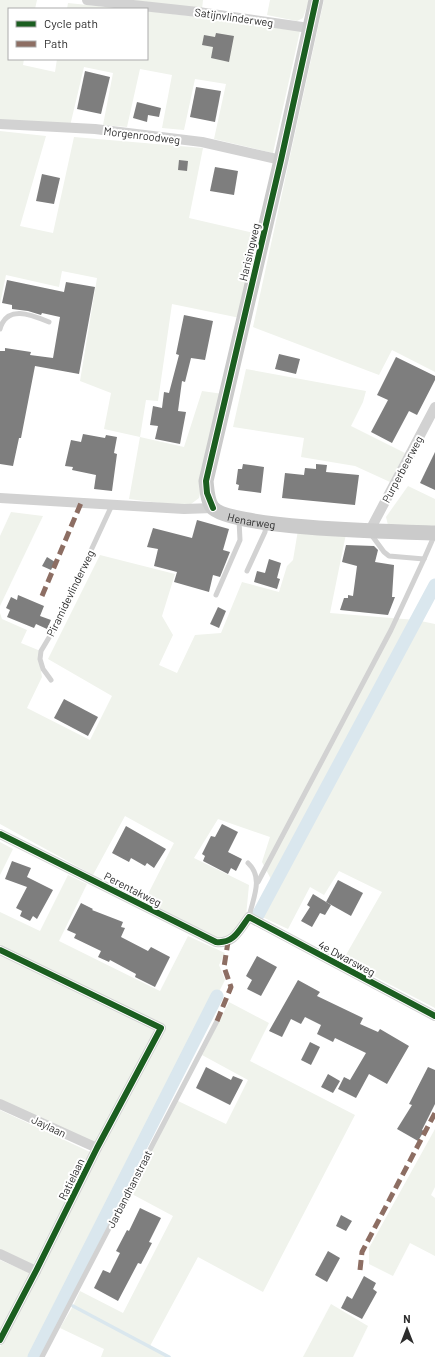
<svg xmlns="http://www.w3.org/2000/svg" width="435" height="1357" viewBox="0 0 435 1357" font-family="Barlow,sans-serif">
<rect width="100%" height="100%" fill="#fff"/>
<g fill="#f0f3ec">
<path d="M0,0H37L35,9H9V59H24L23,65L55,72L57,59H147V11L199,17L300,31L273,153L214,139L226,84L195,79L184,130L162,128L172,75L140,69L127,127L103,125L113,73L84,67L70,126L0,121Z"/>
<path d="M130,0H203L202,9Z"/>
<path d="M270,0H309L303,18L297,21L267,15Z"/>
<path d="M324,0H435V372L392,350L379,375L253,327Z"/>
<path d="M68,3L127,9H67Z"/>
<path d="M0,131L46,136L20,226L53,233L74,137L203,148L189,218L258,234L240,318L172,304L158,401L146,400L140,437L184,447L202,391L223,394L199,498L191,504L175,505L129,499L140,437L104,429L111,393L80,381L97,278L62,271L59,287L6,275L0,304Z"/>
<path d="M246,369L366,391L363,402L351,426L405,453L390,482L355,466L301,457L304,438L233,427Z"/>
<path d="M408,486L435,499V527L388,525L386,517Z"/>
<path d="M11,512L43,516L0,606V536Z"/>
<path d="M298,530L346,534L330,613L416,620L435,624V1008L343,960L382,892L339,871L324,895L310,887L288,929L258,915L274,885L262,862L270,837L218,819L194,858L249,885L246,916L234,935L220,940L148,903V894L174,843L125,816L93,875L0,824V613L2,619L27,630L21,643L43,652L39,660L42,677L27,708L90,740L112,696L48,659L100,555L175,574L162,616L173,635L159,665L177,673L195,635L221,633L242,582L279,592L287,566L293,560Z"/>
<path d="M0,842L13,849L0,875Z"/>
<path d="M68,875L87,884L59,941L160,991L188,936L225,953L219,965L225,980L34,1357H0V1347L39,1273L165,1025L0,945V912L40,931Z"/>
<path d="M0,954L156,1029L95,1143L0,1100Z"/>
<path d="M229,1002L269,1023L250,1061L355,1115L263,1292L198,1257L150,1346L169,1357H101L104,1349L60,1328L73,1306L80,1291L123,1313L173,1216L130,1193L176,1100L226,1124L248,1080L202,1055Z"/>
<path d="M0,1110L90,1152L33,1265L0,1250Z"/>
<path d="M435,1129V1187L431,1195L435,1198V1256L410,1243L393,1276L369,1264V1248Z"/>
<path d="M0,1260L30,1273L0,1331Z"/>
<path d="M331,1304L368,1326L353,1357H303Z"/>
</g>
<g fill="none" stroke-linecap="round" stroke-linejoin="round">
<path stroke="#dae7ee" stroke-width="3.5" d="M73,1306L169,1357"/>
<g stroke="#dae7ee" stroke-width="13">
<path d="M258,915L435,585"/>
<path d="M34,1357L217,996"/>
</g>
</g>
<g fill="#7e7e7e">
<path d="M216,33L234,36L229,62L211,58L213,47L202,45L204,35L215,37Z"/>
<path d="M85,71L110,77L101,114L77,109Z"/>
<path d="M196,87L221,91L215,122L190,117Z"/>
<path d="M137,102L161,108L159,117L148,115L147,122L133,118Z"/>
<path d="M179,160L188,161L187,171L178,170Z"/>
<path d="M215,167L238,171L234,195L210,191Z"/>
<path d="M42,174L60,178L54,204L36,201Z"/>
<path d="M7,280L64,292L66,282L95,287L79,374L35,366L21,438H19L13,466L0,464V351H5V348L31,352L30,355L53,358L60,317L42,313L41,315L28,311L12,309V305L2,303Z"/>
<path d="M184,315L213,321L205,360L191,358L185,382L182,381L178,411L186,412L180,444L155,439L158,426L150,425L153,406L162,408L164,392L169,393L179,355L176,354Z"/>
<path d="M279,354L300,359L296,374L275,369Z"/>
<path d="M396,357L435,376V380L417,415L409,411L392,443L371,432L388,400L377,395Z"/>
<path d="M83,434L105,438L106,435L117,437L114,453L117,454L112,491L94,489L96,475L72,470L73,467L65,466L71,440L81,442Z"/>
<path d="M435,452V490L420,483Z"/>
<path d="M243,464L264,467L261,493L238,490L239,485L236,484L238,469H242Z"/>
<path d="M316,464L327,465L326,472L359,475L355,505L282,498L285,473L304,475L305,468L316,469Z"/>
<path d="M197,520L229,529L223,550L230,552L220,577L213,575L209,592L174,582L177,572L154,566L158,549L147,547L153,528L192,538Z"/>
<path d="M346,545L374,546L378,550L375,562L394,565L392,597H395L388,615L340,610L344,598H348V595L353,596L357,566L342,562Z"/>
<path d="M47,557L55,562L51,570L42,566Z"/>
<path d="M269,559L281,563L277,578L280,579L277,589L254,582L257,571L265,573Z"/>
<path d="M18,595L44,606L40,616L51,620L47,629L36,624L34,628L7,617L10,610L6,608L11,597L17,600Z"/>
<path d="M218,607L226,611L219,628L210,624Z"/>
<path d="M64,699L98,717L88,736L54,718Z"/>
<path d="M222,824L238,832L228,852L242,859L236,871L231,868L228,874L203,861L205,856L202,854L211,836L215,837Z"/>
<path d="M126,826L166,849L154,868L147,863L145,866L131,858L129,862L112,853Z"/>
<path d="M12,861L31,868L27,877L53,890L37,919L33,916L30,921L20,916L22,911L16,908L27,887L5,879Z"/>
<path d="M338,880L363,893L351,916L326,902Z"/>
<path d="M313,894L331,905L325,915L320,913L312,927L301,921L310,907L307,905Z"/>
<path d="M81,903L93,909L92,910L123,922L121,927L125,928L121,937L148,951L151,947L170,957L155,987L135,977L136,974L110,960L109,962L98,957L101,951L74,938L76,934L67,930Z"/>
<path d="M257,956L277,967L261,996L247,989L252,980L246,976Z"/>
<path d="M298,980L320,992L317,996L363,1018L360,1024L378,1032L380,1029L409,1046L387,1084L369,1074L356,1098L338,1089L344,1077L350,1080L366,1053L335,1038L333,1042L317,1034L321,1025L305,1017L301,1024L291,1019L282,1037L269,1031Z"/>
<path d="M310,1042L320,1047L311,1065L301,1060Z"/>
<path d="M206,1067L231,1080L233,1076L243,1080L230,1105L196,1088Z"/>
<path d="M428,1067L435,1070V1104L422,1130L424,1131L418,1141L397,1129L412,1105L409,1104Z"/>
<path d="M328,1074L340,1081L333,1093L321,1087Z"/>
<path d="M140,1208L161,1218L149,1242L152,1243L141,1264L138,1263L118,1301L94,1288L103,1270L110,1273L120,1253L116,1251L127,1230L129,1231Z"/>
<path d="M341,1215L352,1221L346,1231L336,1226Z"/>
<path d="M328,1251L340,1258L327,1282L315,1275Z"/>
<path d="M364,1276L376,1283L373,1289L377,1292L362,1319L341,1308L347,1296L352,1299Z"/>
</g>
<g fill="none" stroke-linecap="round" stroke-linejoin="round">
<g stroke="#d2d2d2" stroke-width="5">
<path d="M0,329C7,304 32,315 49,322"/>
<path d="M370,533L384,552L389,556L424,559L435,534"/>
<path d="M247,571L265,532L266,523"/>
<path d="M216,595L240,540L239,520"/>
<path d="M51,680L43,669L40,659L41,651L57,624L112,505"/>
<path d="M248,863C264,878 253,898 249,917"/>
<path d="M258,882L391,630L424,559"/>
<path d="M42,1357L217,1021"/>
</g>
<g stroke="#d2d2d2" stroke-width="10">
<path d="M87,0L198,12L309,28"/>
<path d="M0,124L95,129L202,142L281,160"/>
<path d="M0,498L184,509L213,508"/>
<path d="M369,532L435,407"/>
<path d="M0,834L216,942C234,944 239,930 249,917L435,1016"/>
<path d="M0,950L161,1028L97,1148L36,1271L0,1340"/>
<path d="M0,1104L97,1148"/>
<path d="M0,1254L36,1271"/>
</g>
<path stroke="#cbcbcb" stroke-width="15" id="s1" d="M316,0L281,160L206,481C207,489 207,500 212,507C228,529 402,532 435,533"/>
<g stroke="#8d6e63" stroke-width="5" stroke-dasharray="10 5" stroke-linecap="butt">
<path d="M42,596L81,503"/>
<path d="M217,1021L231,987L224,967L228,942"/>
<path d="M360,1270L362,1252L435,1113"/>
</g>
<g stroke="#fff" stroke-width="8">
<g id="cycleway">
<path d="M213,508L207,493L206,481L281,160L316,0"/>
<path d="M0,834L216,942C234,944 239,930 249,917L435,1016"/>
<path d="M0,950L161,1028L97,1148L36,1271L0,1340"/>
</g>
</g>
<use href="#cycleway" stroke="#1b5e20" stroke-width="6"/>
</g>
<g text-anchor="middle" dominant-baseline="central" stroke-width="4" stroke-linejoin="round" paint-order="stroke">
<g font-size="11" fill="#2d2d2d" stroke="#fff">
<text transform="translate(234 17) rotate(8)">Satijnvlinderweg</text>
<text transform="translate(142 135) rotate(7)">Morgenroodweg</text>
<text transform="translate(249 252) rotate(-77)">Harisingweg</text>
<text transform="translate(402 469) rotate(-62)">Purperbeerweg</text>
<text stroke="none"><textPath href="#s1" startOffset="563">Henarweg</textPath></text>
<text transform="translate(70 593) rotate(-64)">Piramidevlinderweg</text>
<text transform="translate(133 889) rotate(27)">Perentakweg</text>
<text transform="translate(347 958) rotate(28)">4e Dwarsweg</text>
<text transform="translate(49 1126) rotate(25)">Jaylaan</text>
<text transform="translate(71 1179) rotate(-64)">Ratielaan</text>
<text transform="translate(129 1189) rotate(-63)">Jarbandhanstraat</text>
</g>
</g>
<rect x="8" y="8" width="140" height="52" fill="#ffffff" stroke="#ababab"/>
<rect x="16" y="21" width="20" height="6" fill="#1b5e20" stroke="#ababab"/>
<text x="44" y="28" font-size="12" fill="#2d2d2d">Cycle path</text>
<rect x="16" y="41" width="20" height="6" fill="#8d6e63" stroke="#ababab"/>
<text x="44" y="48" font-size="12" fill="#2d2d2d">Path</text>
<g transform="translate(407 1329)" stroke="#ffffff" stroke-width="3" paint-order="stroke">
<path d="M0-3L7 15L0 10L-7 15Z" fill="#2d2d2d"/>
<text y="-6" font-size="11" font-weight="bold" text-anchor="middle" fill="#2d2d2d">N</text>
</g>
</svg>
